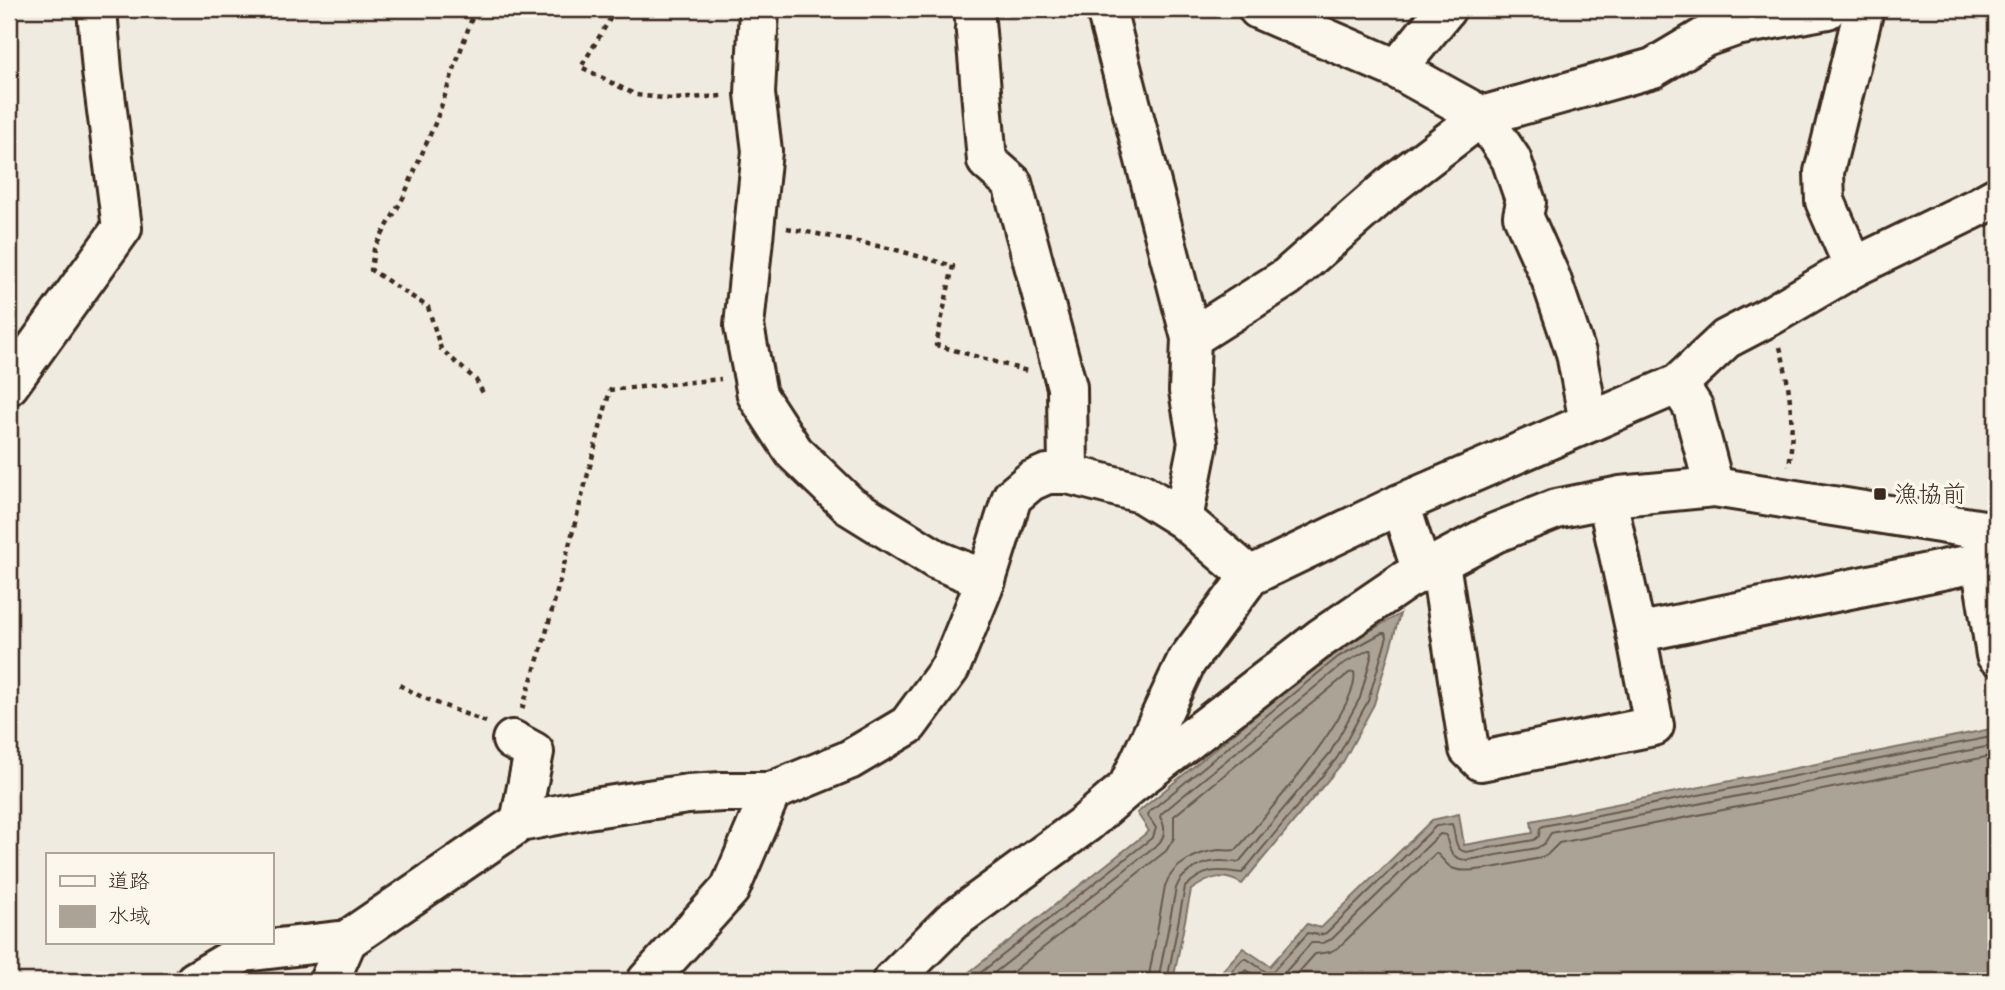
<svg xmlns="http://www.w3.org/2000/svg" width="2005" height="990" viewBox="0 0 2005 990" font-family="Caveat,'Klee One',sans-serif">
<rect width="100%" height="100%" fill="#f0ebe0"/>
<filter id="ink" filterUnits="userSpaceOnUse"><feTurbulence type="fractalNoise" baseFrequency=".0143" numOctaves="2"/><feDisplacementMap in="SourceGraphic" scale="14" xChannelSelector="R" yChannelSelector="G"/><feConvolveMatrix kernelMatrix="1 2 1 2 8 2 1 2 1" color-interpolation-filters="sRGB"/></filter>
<g filter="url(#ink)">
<g fill="#aca397" stroke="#7f7367" stroke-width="2">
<path d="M1400,614L1374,704L1343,762L1242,884C1222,872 1210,877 1191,890L1173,981H958L1149,831L1137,813L1334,651Z"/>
<path d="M1996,728V981H1221L1223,970L1243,948L1270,966L1307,924L1321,928L1432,820L1459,814L1464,845L1533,833L1531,821Z"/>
</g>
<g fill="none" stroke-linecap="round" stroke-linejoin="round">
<g stroke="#685a4e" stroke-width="2">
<path d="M970,981L1153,837L1156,828L1148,816L1149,812L1338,657L1382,633H1385L1387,637L1368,701L1337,758L1242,873C1217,870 1206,867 1185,887L1167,981"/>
<path d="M984,981L1159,843C1166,835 1166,827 1160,817L1161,814L1343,664L1368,650H1371L1372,654L1360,698L1330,753L1239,862C1234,863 1228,861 1223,861C1205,860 1182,871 1176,888L1158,981"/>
<path d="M1001,981L1166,851L1174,838V816L1349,673L1354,672C1362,707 1261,821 1236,850C1230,851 1225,850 1219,850C1198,852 1172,864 1165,886L1148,981"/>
<path d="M1228,981L1230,973L1243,959H1247L1266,972H1272L1308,933L1320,935L1326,933L1436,826L1452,824C1456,834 1453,850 1466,852L1534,840L1539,836L1540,828L1543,826L1996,736"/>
<path d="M1237,981L1238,977L1246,970C1258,976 1266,985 1280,978L1311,943H1323L1332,939L1440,834L1446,835C1449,849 1451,860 1468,860L1537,848L1544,844L1551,833L1996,745"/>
<path d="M1291,981L1315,954L1330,952L1339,947L1436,853C1442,857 1445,864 1452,868C1467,876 1518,862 1536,859L1547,855L1559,843L1996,755"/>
</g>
<g stroke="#3b2a1e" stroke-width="44">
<g id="minor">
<path d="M759,9L755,94L762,151L744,326L757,395L794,452L850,506L937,560L986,580"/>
<path d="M974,9L987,161L1012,183L1067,387L1068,474"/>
<path d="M1106,9L1191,338L1189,391L1198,443L1183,519"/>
<path d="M1258,9L1397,69L1482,116L1511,159L1526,202L1523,216L1551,279L1576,353L1589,422"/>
<path d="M1397,69L1446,9"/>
<path d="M1854,267L1825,201L1824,172L1864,9"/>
<path d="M1191,338L1287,277L1393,184L1482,116L1653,68L1705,37L1736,26L1827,9"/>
<path d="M1678,384L1693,407L1714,487"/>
<path d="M9,385L122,228L102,71L97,9"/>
<path d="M1607,499L1636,633"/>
<path d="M1400,504L1422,572"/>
<path d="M1981,562L1996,655"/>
<path d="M1440,563L1469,749L1481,761L1654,726L1636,633L1981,562L1991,533"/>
<path d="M512,740L534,752L520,822"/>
<path d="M1130,782L1186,662L1250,576L1400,504L1678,384L1726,339L1770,316L1854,267L1978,207L1996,197"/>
<path d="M195,981L244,952L347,940L520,822L587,809L688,794L722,792H771L849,760L908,725L950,668L986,580L1012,497L1031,481L1047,474H1068L1141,493L1183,519L1250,576"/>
<path d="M329,981L347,940"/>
<path d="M647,981L730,889L771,792"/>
<path d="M892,981L952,921L1085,824L1128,787L1321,638L1406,580L1495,533L1556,509L1620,496L1714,487L1996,532"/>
</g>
</g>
<g stroke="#3b2a1e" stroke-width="4.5" stroke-dasharray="5 5" stroke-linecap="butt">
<path d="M473,9L474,12L436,121L403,198L374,249L371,270L428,307L441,349L476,380L483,393"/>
<path d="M616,9L581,67L636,95L672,99L723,96"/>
<path d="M787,228L893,249L953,266L936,345L1027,371"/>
<path d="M1780,347C1790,385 1795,428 1789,466"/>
<path d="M399,685L424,698L486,722"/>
<path d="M522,709L545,637L610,390L721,379"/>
</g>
<use href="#minor" stroke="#fbf7ec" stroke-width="38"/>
</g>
</g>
<rect fill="#3b2a1e" stroke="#fbf7ec" stroke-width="2.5" x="1873" y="487" width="14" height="14" rx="3.5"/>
<g text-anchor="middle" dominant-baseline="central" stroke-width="7" stroke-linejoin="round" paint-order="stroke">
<g font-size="24" fill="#3b2a1e" stroke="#fbf7ec" text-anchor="start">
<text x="1894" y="494">漁協前</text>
</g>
</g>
<rect width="2005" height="990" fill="none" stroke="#fbf7ec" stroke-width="35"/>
<rect x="18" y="18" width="1970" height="955" fill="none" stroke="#3b2a1e" stroke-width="2.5" filter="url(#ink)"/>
<rect x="46" y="853" width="228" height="91" fill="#fbf7ec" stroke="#aea59a" stroke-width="2"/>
<rect x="60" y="876" width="35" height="10" fill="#fbf7ec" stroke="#aea59a" stroke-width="2"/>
<text x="108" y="888" font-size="21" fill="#3b2a1e">道路</text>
<rect x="60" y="906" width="35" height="21" fill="#aca397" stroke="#aea59a" stroke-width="2"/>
<text x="108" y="923" font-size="21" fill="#3b2a1e">水域</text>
</svg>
